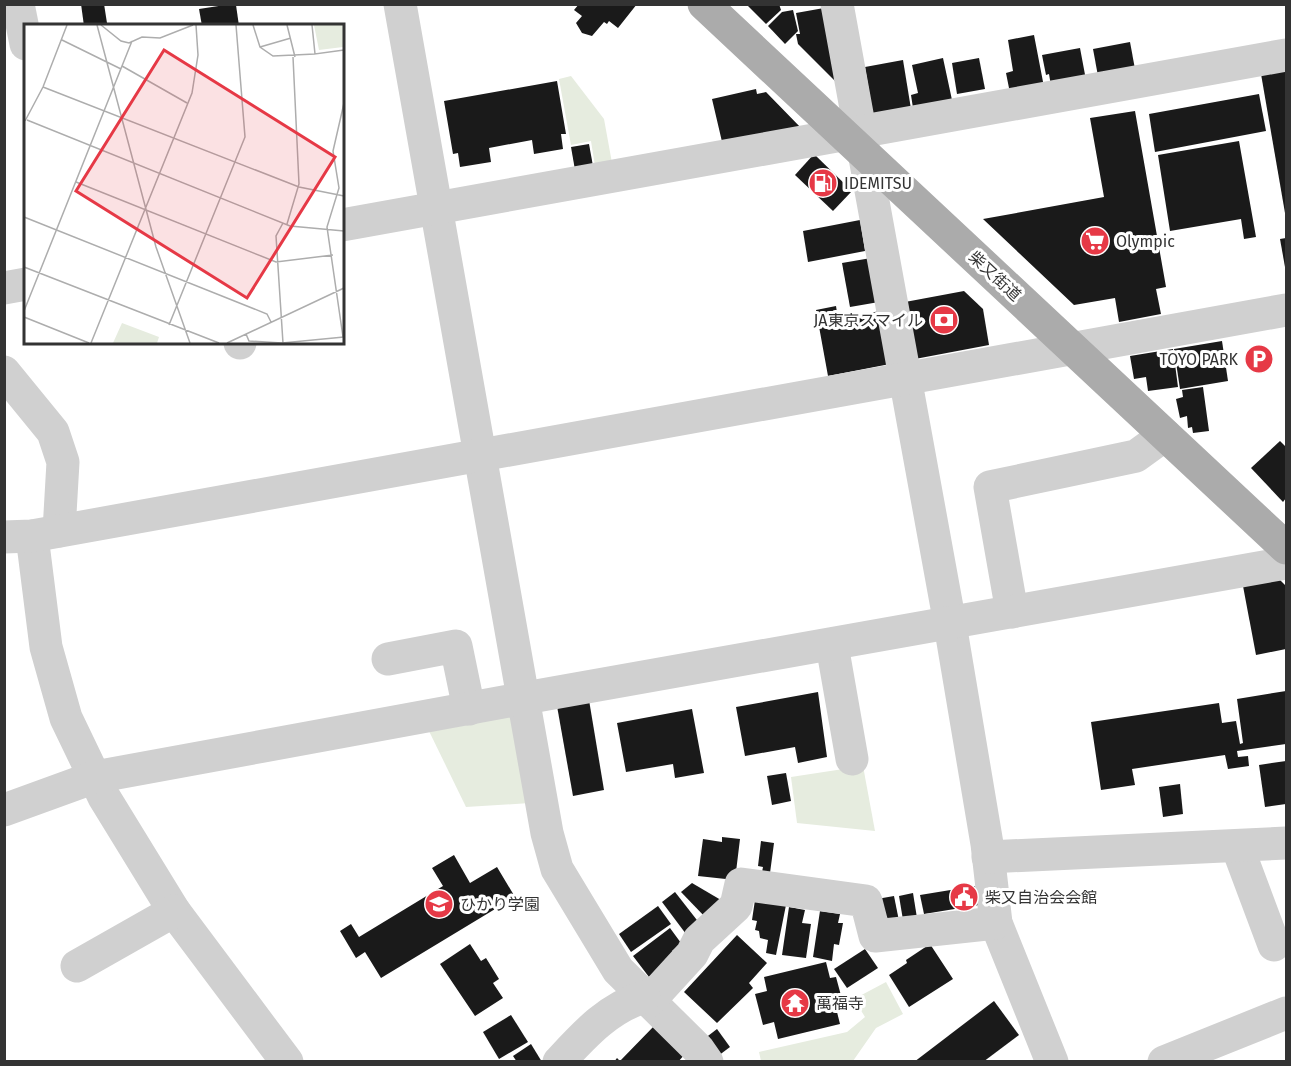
<svg xmlns="http://www.w3.org/2000/svg" width="1291" height="1066" viewBox="0 0 1291 1066" font-family="'Fira Sans','Noto Sans JP',sans-serif">
<rect width="100%" height="100%" fill="#fff"/>
<g fill="#e6ecdf">
<path d="M571,76L604,119L612,163L595,166L591,141L571,145L559,79Z"/>
<path d="M514,714L530,803L466,807L428,729Z"/>
<path d="M863,766L875,831L797,823L791,777Z"/>
<path d="M886,982L903,1014L876,1028L853,1061H761L759,1052L847,1032L865,1017L854,999Z"/>
</g>
<g fill="#1a1a1a">
<path d="M81,4H104L107,23L84,26Z"/>
<path d="M579,4H637L618,28L609,21L607,24L604,22L592,36L582,33L576,23L582,16L574,10Z"/>
<path d="M746,4H779L781,10L766,24Z"/>
<path d="M225,5H236L239,26H202L199,9Z"/>
<path d="M824,8L837,83L798,44L796,34H800L796,13Z"/>
<path d="M793,10L798,31L785,44L768,26L782,12Z"/>
<path d="M1034,35L1044,87L1010,93L1006,73L1013,71L1008,40Z"/>
<path d="M1130,42L1135,69L1098,76L1093,49Z"/>
<path d="M1080,48L1086,80L1051,86L1049,74L1046,75L1042,55Z"/>
<path d="M943,58L952,100L913,108L911,95L918,93L912,65Z"/>
<path d="M979,58L985,89L957,94L952,63Z"/>
<path d="M903,60L911,109L873,116L865,67Z"/>
<path d="M1286,70V213H1285L1261,74Z"/>
<path d="M557,81L566,134H561L563,149L534,154L532,140L489,148L491,162L460,167L458,153L453,154L444,101Z"/>
<path d="M756,89L757,94L766,92L803,130L723,146L712,99Z"/>
<path d="M1259,94L1266,131L1155,152L1149,114Z"/>
<path d="M1135,111L1166,287L1156,289L1161,314L1119,322L1115,298L1074,305L983,219L1104,197L1090,118Z"/>
<path d="M1239,141L1256,237L1244,239L1241,219L1170,231L1158,155Z"/>
<path d="M589,144L593,166L575,170L571,147Z"/>
<path d="M814,154L852,191L833,211L795,175Z"/>
<path d="M860,220L865,251L808,262L803,231Z"/>
<path d="M1286,238V267H1285L1280,239Z"/>
<path d="M871,258L879,302L850,307L842,263Z"/>
<path d="M964,291L983,309L989,345L915,359L905,302Z"/>
<path d="M836,306L838,319L880,311L890,364L828,376L816,310Z"/>
<path d="M1222,341L1228,381L1180,389L1174,349Z"/>
<path d="M1173,349L1178,387L1148,391L1146,377L1134,379L1130,356Z"/>
<path d="M1203,387L1209,431L1193,433L1192,427L1188,428L1187,416L1180,418L1176,399L1183,397L1182,390Z"/>
<path d="M1280,441L1286,447V498L1283,502L1251,468Z"/>
<path d="M1278,578L1286,586V649L1256,655L1243,586Z"/>
<path d="M1286,691V744L1237,751L1238,757L1248,756L1249,766L1228,769L1225,755L1132,769L1135,785L1101,790L1091,722L1219,703L1222,723L1236,721L1240,744L1243,743L1237,699Z"/>
<path d="M818,692L827,757L798,763L795,747L745,756L736,707Z"/>
<path d="M589,700L604,790L573,796L557,706Z"/>
<path d="M692,709L704,773L675,778L673,764L626,772L617,723Z"/>
<path d="M1286,761V804L1265,807L1259,765Z"/>
<path d="M786,773L791,801L772,805L767,776Z"/>
<path d="M1180,784L1183,814L1163,817L1159,787Z"/>
<path d="M722,837L740,839L735,880L698,876L703,839L722,842Z"/>
<path d="M761,841L774,843L770,873L762,872L763,867L758,866Z"/>
<path d="M454,855L470,883L497,867L515,897L381,978L365,952L356,958L340,931L351,924L359,937L443,886L432,868Z"/>
<path d="M692,883L726,903L707,919L681,892Z"/>
<path d="M975,886L979,905L924,914L920,895Z"/>
<path d="M675,892L700,924L686,934L662,902Z"/>
<path d="M913,893L917,918L903,920L899,896Z"/>
<path d="M894,896L899,921L890,923L877,899Z"/>
<path d="M755,900L786,905L776,955L766,953L768,940L760,938L759,931L755,930L757,921L752,920Z"/>
<path d="M658,906L671,924L631,952L619,934Z"/>
<path d="M789,907L805,910L802,923L811,924L806,958L782,955Z"/>
<path d="M820,911L840,914L838,923H843L839,945L834,944L832,961L813,957Z"/>
<path d="M670,928L681,943L672,951L676,956L649,977L633,956Z"/>
<path d="M737,935L767,963L749,983L753,988L717,1023L684,992Z"/>
<path d="M470,944L481,961L486,958L499,979L493,983L503,998L475,1016L440,964Z"/>
<path d="M930,944L953,979L909,1007L889,975L907,963L906,960Z"/>
<path d="M865,949L878,968L847,988L834,969Z"/>
<path d="M826,962L830,978L836,977L843,1003L835,1004L840,1024L778,1039L774,1022L763,1025L755,994L767,991L764,977Z"/>
<path d="M994,1001L1019,1035L983,1062H914Z"/>
<path d="M511,1015L528,1042L499,1059L483,1032Z"/>
<path d="M655,1025L685,1054L678,1062H614L617,1058L620,1061Z"/>
<path d="M717,1029L730,1047L718,1056L704,1039Z"/>
<path d="M531,1044L542,1062H517L513,1056Z"/>
</g>
<g fill="none" stroke-linecap="round" stroke-linejoin="round">
<g stroke="#d0d0d0" stroke-width="33">
<path d="M18,4L26,44"/>
<path d="M400,4L547,833L557,869L618,970L698,1049L707,1062"/>
<path d="M837,4L950,624L987,844L996,923L1052,1062"/>
<path d="M342,225L1286,55"/>
<path d="M4,288L26,284"/>
<path d="M240,342V343"/>
<path d="M4,372L53,432L63,462L59,531"/>
<path d="M32,536L46,647L66,718L104,797L174,911L287,1062"/>
<path d="M4,537L32,536L1286,310"/>
<path d="M1012,612L990,487L1136,456L1165,435"/>
<path d="M832,645L852,759"/>
<path d="M388,659L456,646L469,709"/>
<path d="M4,810L95,777L525,698L1286,563"/>
<path d="M1237,846L1274,945"/>
<path d="M988,857L1286,843"/>
<path d="M77,966L174,911"/>
<path d="M649,1001L692,954L699,940L736,906L741,884L866,901L875,936L996,923"/>
<path d="M559,1062C584,1035 608,1008 644,997"/>
<path d="M1164,1062L1286,1013"/>
</g>
<path stroke="#ababab" stroke-width="33" d="M704,4L1286,548"/>
</g>
<defs>
<g id="fuel-disc" transform="scale(1.5)"><circle r="9.5" fill="#e63946" stroke="#fff"/><path d="M-5.5-6h7V0h2V4h1.3V-2.5L3-4.5l.8-.8L6-3V5H2.5V1h-1V6h-7ZM-4.2-4.7v3.2H.2V-4.7Z" fill="#fff"/></g>
<g id="supermarket-disc" transform="scale(1.5)"><circle r="9.5" fill="#e63946" stroke="#fff"/><path d="M-6-5.5h2.5l.6 2H6L4.5 2H-2.5L-4.4-4H-6ZM-1.5 3.2a1.3 1.3 0 1 0 .1 0ZM3 3.2a1.3 1.3 0 1 0 .1 0Z" fill="#fff"/></g>
<g id="bank-disc" transform="scale(1.5)"><circle r="9.5" fill="#e63946" stroke="#fff"/><path d="M-6-4H6V4H-6ZM0-2.3a2.3 2.3 0 1 0 0 4.6a2.3 2.3 0 1 0 0-4.6Z" fill="#fff"/></g>
<g id="parking-disc" transform="scale(1.5)"><circle r="9.5" fill="#e63946" stroke="#fff"/><path d="M-3.5-5.5H1a3.5 3.5 0 0 1 0 7H-1V5.5H-3.5ZM-1-3.4V-.6H.8a1.4 1.4 0 0 0 0-2.8Z" fill="#fff"/></g>
<g id="civic-disc" transform="scale(1.5)"><circle r="9.5" fill="#e63946" stroke="#fff"/><path d="M-.6-6.5H3V-4.5H.6V-3L4-1V1h2V6H-6V1h2V-1L-.6-3ZM-1.2 2.5V6h2.4V2.5Z" fill="#fff"/></g>
<g id="school-disc" transform="scale(1.5)"><circle r="9.5" fill="#e63946" stroke="#fff"/><path d="M0-5L7-2L0 1L-7-2ZM-4 1L0 2.5L4 1V4Q0 6-4 4Z" fill="#fff"/></g>
<g id="temple-disc" transform="scale(1.5)"><circle r="9.5" fill="#e63946" stroke="#fff"/><path d="M0-6L5-2H3V0L6.5 2.5H4V6H1.5V3h-3V6H-4V2.5H-6.5L-3 0V-2H-5Z" fill="#fff"/></g>
</defs>
<g fill-rule="evenodd">
<use href="#fuel-disc" x="823" y="183"/>
<use href="#supermarket-disc" x="1095" y="241"/>
<use href="#bank-disc" x="944" y="320"/>
<use href="#parking-disc" x="1259" y="359"/>
<use href="#civic-disc" x="964" y="897"/>
<use href="#school-disc" x="439" y="904"/>
<use href="#temple-disc" x="795" y="1003"/>
</g>
<g text-anchor="middle" dominant-baseline="central" stroke-width="6" stroke-linejoin="round" paint-order="stroke">
<g font-size="16" fill="#333" stroke="#fff" text-anchor="start">
<text x="844" y="183">IDEMITSU</text>
<text x="1116" y="241">Olympic</text>
<text x="923" y="320" text-anchor="end">JA東京スマイル</text>
<text x="1238" y="359" text-anchor="end">TOYO PARK</text>
<text x="985" y="897">柴又自治会会館</text>
<text x="460" y="904">ひかり学園</text>
<text x="816" y="1003">萬福寺</text>
</g>
<g font-size="16" fill="#333" stroke="#fff">
<text transform="translate(995 276) rotate(43)">柴又街道</text>
</g>
</g>
<g transform="translate(24 24)">
<rect width="320" height="320" fill="#fff"/>
<path d="M290,1H319V23L295,26ZM98,299L135,313L133,319H89Z" fill="#e6ecdf"/>
<path fill="none" stroke="#adadad" stroke-width="1.5" d="M73,1L132,223L166,319M77,1L97,17L105,19L118,13L136,14L169,1M229,1L236,23L249,32L291,30M263,1L271,33M288,1L291,30L320,26M38,16L97,45M236,23L267,14M98,42L163,79M19,63L275,163L320,172M3,96L266,202L320,207M1,97L19,63L43,1M52,158L252,238L309,231M0,193L243,290L247,298M263,200L275,160L269,33M0,243L195,319M0,287L108,17M0,293L65,319M145,301L221,113L212,1M222,310L225,317L258,319L320,313M319,313L303,203L315,164L309,127L320,79M67,319L168,69L174,31L172,1M203,319L320,264M259,319L252,212L259,199"/>
<path fill="#e63946" fill-opacity="0.15" stroke="#e63946" stroke-width="3" d="M140,26L311,133L223,274L52,167Z"/>
<rect width="320" height="320" fill="none" stroke="#333" stroke-width="3"/>
</g>
<rect width="1291" height="1066" fill="none" stroke="#333333" stroke-width="12"/>
</svg>
